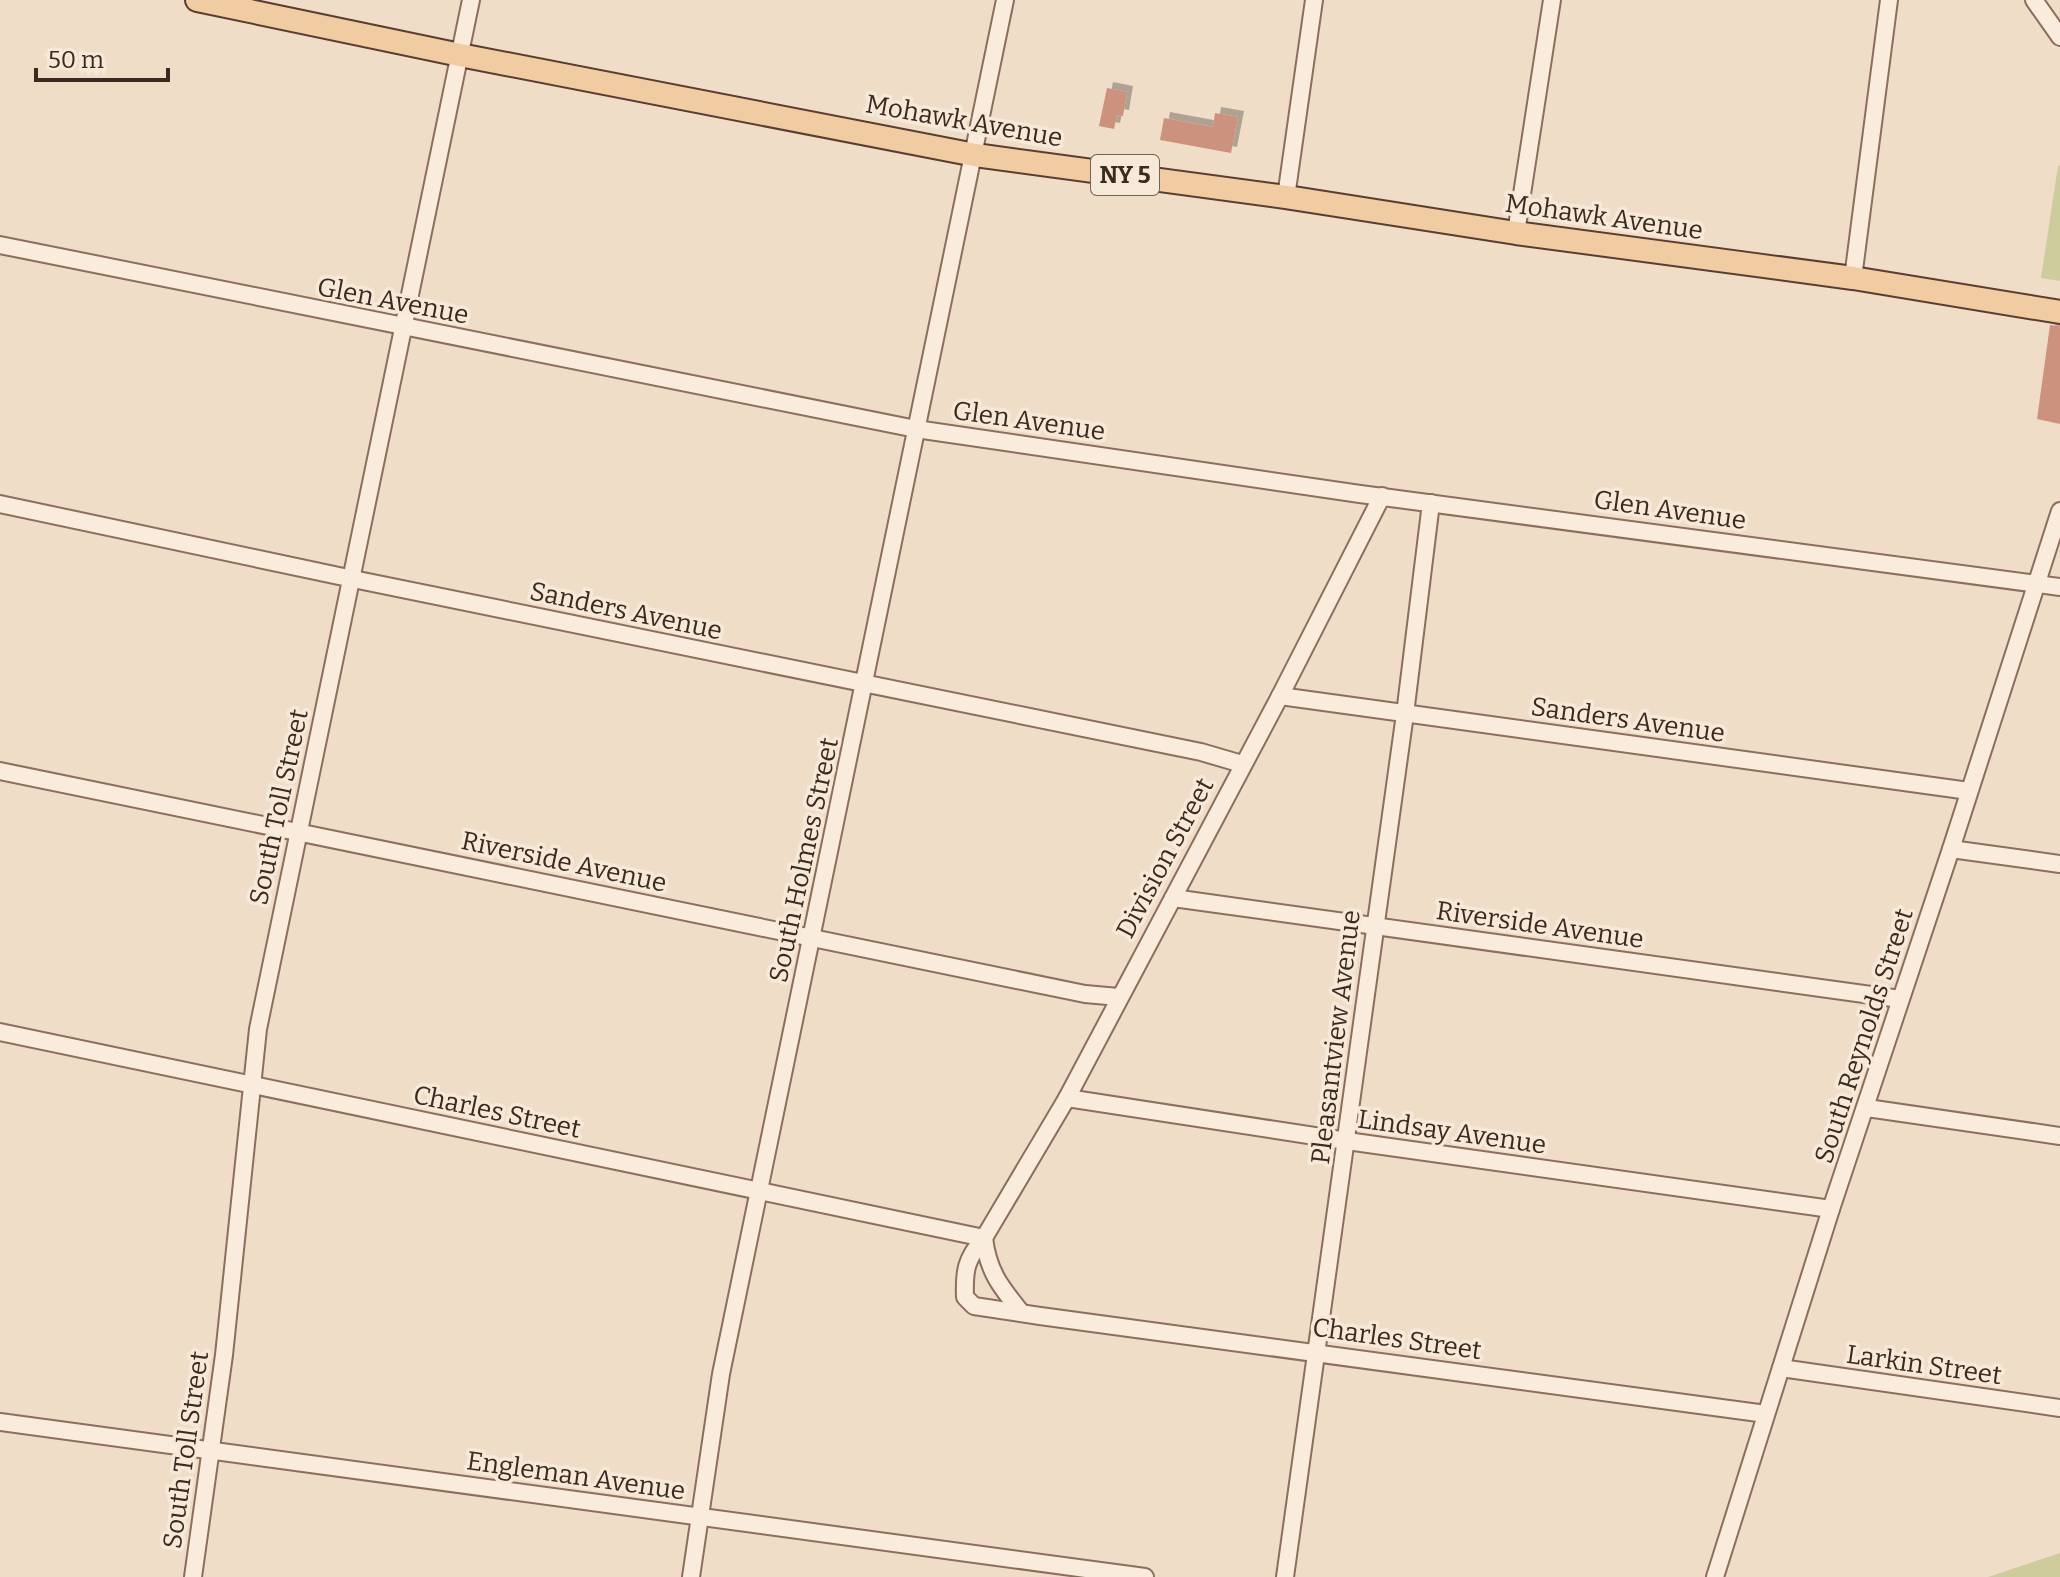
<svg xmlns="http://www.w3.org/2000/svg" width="2060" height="1577" viewBox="0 0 2060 1577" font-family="Bitter,serif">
<defs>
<filter id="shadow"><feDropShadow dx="6" dy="-6" stdDeviation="0" flood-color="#0004"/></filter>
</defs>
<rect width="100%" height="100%" fill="#efddc8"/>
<g fill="#cecb9c">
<path d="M2058,166H2060V281L2041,278Z"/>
<path d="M2060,1553V1577H1988Z"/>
</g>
<g fill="#cd927e" filter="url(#shadow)">
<path d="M1107,88L1127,92L1123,116L1117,115L1114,129L1099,126Z"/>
<path d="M1215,113L1238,117L1231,153L1160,140L1164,118L1213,127Z"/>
<path d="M2050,325L2060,326V424L2037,419Z"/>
</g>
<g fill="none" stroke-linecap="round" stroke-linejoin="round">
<g stroke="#8c6e5d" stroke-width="20">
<g id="minor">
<path d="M2034,0L2060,37"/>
<path d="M1286,197L1314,0"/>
<path d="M1516,233L1552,0"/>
<path d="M0,245L916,429L1360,494L2060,587"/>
<path d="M1853,278L1889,0"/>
<path d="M1382,496L1280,696L1067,1098L984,1238C966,1259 964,1270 965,1297L974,1306L1040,1316L1766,1414"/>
<path d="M0,504L353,579L1201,752L1242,764"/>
<path d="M1280,696L1969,791"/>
<path d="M0,771L1085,994L1119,997"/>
<path d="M1951,849L2060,864"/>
<path d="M1173,898L1900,999"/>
<path d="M0,1032L984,1238"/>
<path d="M1067,1098L1347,1141L1831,1209"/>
<path d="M1867,1108L2060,1136"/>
<path d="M984,1238C988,1271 1000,1286 1020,1311"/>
<path d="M1781,1368L2060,1408"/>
<path d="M0,1422L1145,1577"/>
<path d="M193,1577L224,1355L258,1029L471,0"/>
<path d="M691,1577L721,1374L1005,0"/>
<path d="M1285,1577L1405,714L1431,503"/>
<path d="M1715,1577L1831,1209L1951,849L2060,511"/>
</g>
</g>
<g stroke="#5a3d31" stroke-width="26">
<path id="major" d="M197,0L460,55L975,155L1286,197L1516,233L1853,278L2060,312"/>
</g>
<use href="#minor" stroke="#f9ecdc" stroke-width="16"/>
<use href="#major" stroke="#f1cba1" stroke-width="22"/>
</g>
<g text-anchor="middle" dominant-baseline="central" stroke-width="7" stroke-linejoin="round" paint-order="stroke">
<rect fill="#f6e9d8" stroke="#746357" stroke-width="2" x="1091" y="155" width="68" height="40" rx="6"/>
<g font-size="24" font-weight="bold" fill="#3c2920">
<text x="1125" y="175">NY 5</text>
</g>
<g font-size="26" fill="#3c2920" stroke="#f6e9d8">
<text transform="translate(964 121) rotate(10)">Mohawk Avenue</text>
<text transform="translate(1604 217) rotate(8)">Mohawk Avenue</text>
<text transform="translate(393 301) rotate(11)">Glen Avenue</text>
<text transform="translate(1029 421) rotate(8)">Glen Avenue</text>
<text transform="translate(1670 510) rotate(8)">Glen Avenue</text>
<text transform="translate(626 611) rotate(12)">Sanders Avenue</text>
<text transform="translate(1628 720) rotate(8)">Sanders Avenue</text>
<text transform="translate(279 807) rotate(-78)">South Toll Street</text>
<text transform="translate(1165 858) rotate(-62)">Division Street</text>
<text transform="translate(804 860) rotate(-78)">South Holmes Street</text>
<text transform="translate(564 862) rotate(12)">Riverside Avenue</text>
<text transform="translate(1540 925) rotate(8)">Riverside Avenue</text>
<text transform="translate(1864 1036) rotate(-72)">South Reynolds Street</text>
<text transform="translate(1336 1037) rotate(-83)">Pleasantview Avenue</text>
<text transform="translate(497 1112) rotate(12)">Charles Street</text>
<text transform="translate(1452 1132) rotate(8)">Lindsay Avenue</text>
<text transform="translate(1397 1339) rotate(8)">Charles Street</text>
<text transform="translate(1924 1365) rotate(8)">Larkin Street</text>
<text transform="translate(186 1450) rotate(-82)">South Toll Street</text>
<text transform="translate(576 1476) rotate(8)">Engleman Avenue</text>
</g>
</g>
<path d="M36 68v12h132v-12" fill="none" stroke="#3c2920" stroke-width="4"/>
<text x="48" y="68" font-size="24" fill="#3c2920" stroke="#f6e9d8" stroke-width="6" paint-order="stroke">50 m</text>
</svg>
